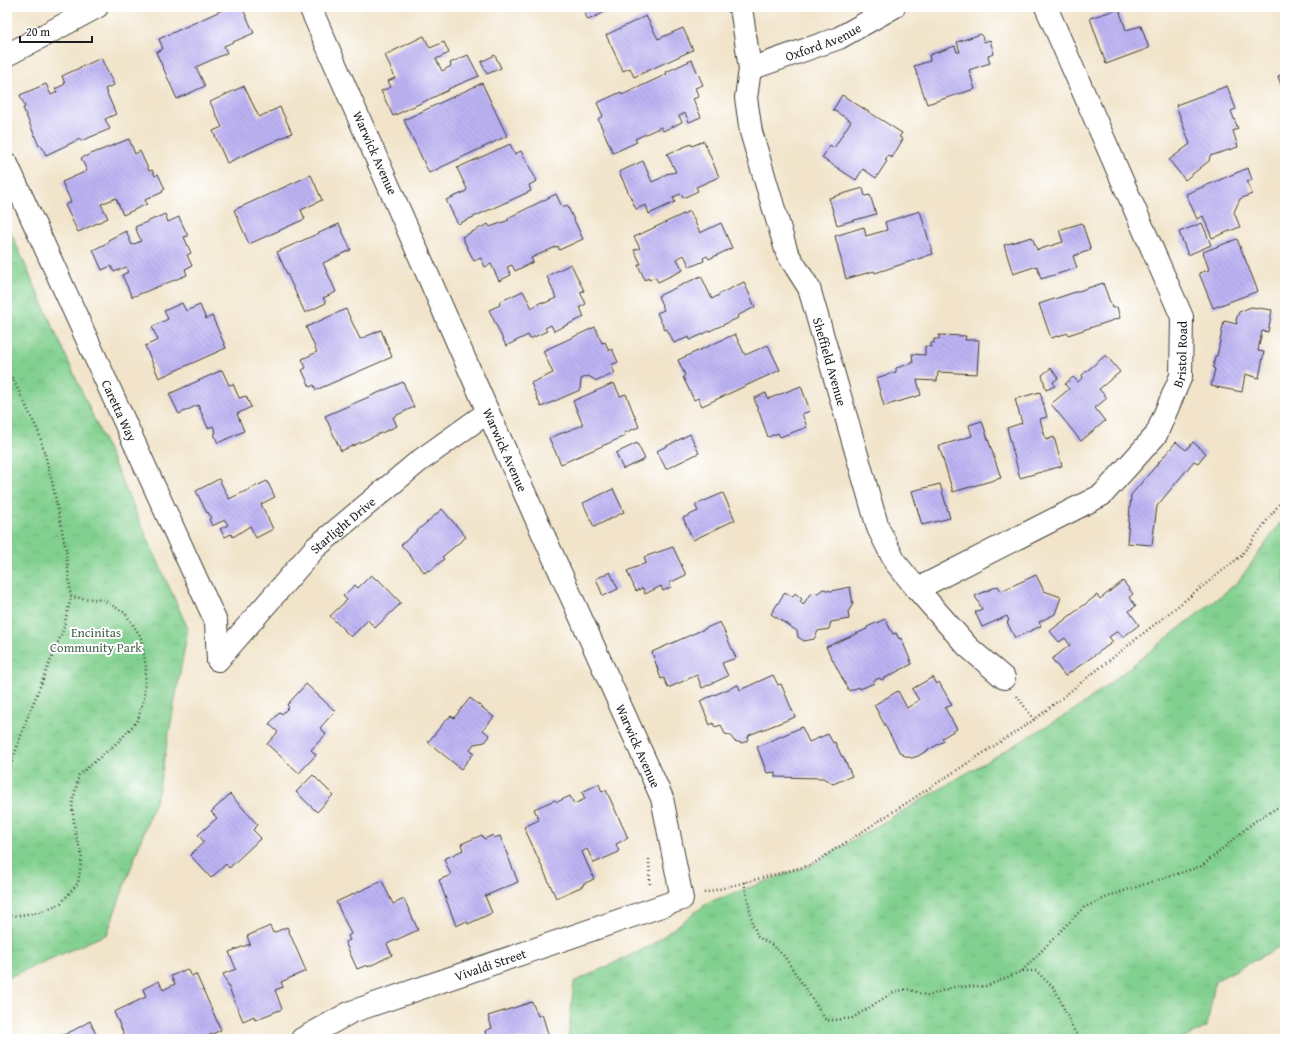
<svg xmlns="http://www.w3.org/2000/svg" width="1292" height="1046" viewBox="0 0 1292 1046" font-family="'Gentium Book Plus',serif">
<defs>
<pattern id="grass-tufts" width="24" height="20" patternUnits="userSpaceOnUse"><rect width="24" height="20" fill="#82d08f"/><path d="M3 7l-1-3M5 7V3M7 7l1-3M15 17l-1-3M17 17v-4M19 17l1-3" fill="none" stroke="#70b27b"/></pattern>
<pattern id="park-crowns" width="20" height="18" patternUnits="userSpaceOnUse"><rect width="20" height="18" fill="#82d08f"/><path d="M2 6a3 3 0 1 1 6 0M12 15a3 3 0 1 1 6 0" fill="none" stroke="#70b27b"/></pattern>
<pattern id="building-back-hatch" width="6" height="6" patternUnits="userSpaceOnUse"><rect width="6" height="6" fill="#bcb2f3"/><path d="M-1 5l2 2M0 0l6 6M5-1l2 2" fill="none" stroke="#a198d0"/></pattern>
</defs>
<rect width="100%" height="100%" fill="#fff"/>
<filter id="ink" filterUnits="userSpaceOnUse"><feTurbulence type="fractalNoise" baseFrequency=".025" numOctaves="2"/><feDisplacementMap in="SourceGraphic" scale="8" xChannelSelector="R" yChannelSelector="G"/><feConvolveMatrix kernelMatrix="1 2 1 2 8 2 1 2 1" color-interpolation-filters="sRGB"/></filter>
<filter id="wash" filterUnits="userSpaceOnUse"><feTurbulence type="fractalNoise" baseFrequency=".012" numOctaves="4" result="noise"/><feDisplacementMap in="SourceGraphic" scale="16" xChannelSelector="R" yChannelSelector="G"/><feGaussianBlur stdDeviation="0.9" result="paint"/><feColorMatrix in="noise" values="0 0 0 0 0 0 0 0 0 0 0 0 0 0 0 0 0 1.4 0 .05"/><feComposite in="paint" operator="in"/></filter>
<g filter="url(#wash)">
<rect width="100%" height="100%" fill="#f1e4ca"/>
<path fill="url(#grass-tufts)" stroke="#4f7656" d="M1285,516V884L1281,895L1285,897V944L1215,981L1207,1027L1182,1039H568L574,982L650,946L709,902L811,865L1079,707L1238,582Z"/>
<path fill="url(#park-crowns)" stroke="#4f7656" d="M7,224L188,629L158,793L107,934L7,978Z"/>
<g id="blocks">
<g fill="url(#building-back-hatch)">
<path d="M229,7H242L254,33L224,46L227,53L196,67L205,86L177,99L156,52L163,49L159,39Z"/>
<path d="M582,7H616L588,20Z"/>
<path d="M1119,9L1126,30L1141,26L1149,48L1106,64L1090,18Z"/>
<path d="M646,16L658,39L683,28L693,50L634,77L630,68L623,71L606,35Z"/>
<path d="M981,34L984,42L990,40L994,54L988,56L990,63L969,70L975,89L927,104L914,66L930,61L929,55L955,46L957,52H960L957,42Z"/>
<path d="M424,36L430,48L444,42L449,53L436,59L442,71L451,66L450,63L468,55L479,76L448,89L449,90L393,116L381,91L391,87L388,81L395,78L385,55Z"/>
<path d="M495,55L501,68L487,74L481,62Z"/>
<path d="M101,58L114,85L105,89L116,114L105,119L110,129L81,141L80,139L46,155L41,145L39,146L23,108L25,107L20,95L46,84L51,95L57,92L55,89L65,84L62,76Z"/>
<path d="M692,60L703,85L695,88L699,97L693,99L701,117L689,122L685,113L679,116L682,122L663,131L661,127L635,139L637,142L613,153L598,119L603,116L597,103L621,92L622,95L667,74L666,72Z"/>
<path d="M1285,74V96L1278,76Z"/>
<path d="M482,83L507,136L429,173L404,120Z"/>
<path d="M244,86L259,117L280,107L292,133L227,163L213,131L222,127L210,102Z"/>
<path d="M1227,86L1236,109L1231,111L1238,129L1233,131L1238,147L1210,156L1209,161L1185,180L1169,160L1190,144L1176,105Z"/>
<path d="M842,95L902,133L899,137L903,139L892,158L888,155L885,160L887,161L876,178L863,169L856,180L822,158L830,145L834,148L851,121L833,110Z"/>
<path d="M129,139L135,154L140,151L149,171L152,170L155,176L158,174L165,189L162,191L163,192L145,200L147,204L123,215L116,198L101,204L108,218L78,232L65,205L71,202L62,182L87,171L81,158Z"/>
<path d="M704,141L719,177L696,187L698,191L683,198L681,194L673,197L675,202L649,214L646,205L636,209L619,172L643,161L652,182L661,178L666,174L676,172L667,154L691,144L692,146Z"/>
<path d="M510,144L515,154L521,151L537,181L529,185L531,191L458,224L446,200L465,192L467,189L457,168Z"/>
<path d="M1248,168L1252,180L1247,182L1252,194L1240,199L1234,212L1240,227L1212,238L1203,216L1197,219L1186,194Z"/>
<path d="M311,175L322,200L301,210L305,219L249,244L234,210Z"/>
<path d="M863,188L865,196L870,195L876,214L837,225L829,198Z"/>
<path d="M556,194L562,207L567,205L583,239L559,250L558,246L531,258L533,262L515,271L512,265L507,267L511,275L499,281L491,264L485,267L481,258L474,261L462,237L488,224L490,227L509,220L508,218Z"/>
<path d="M690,211L700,233L721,223L732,248L709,259L707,256L703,258L704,261L690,267L684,255L677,259L683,270L658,282L655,277L649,280L648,278L645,280L638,265L641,264L634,250L640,248L634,237Z"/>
<path d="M920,211L933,254L875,273L874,271L846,279L835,236L864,227L866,236L887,230L885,222Z"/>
<path d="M165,214L168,222L179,217L188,236L184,237L191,253L187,255L192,266L185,269L187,275L132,297L122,275L128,272L126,267L114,272L111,266L102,270L93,250L109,242L108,240L126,231L132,245L141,241L135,227Z"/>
<path d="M1082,223L1091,250L1073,256L1077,268L1041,279L1037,266L1013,274L1004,245L1032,237L1037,250L1063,242L1059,230Z"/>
<path d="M1202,223L1211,245L1188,255L1179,232Z"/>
<path d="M339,224L351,250L323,263L336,292L323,298L326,303L305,313L277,252Z"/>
<path d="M1237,239L1258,291L1213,308L1199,273L1209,270L1203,252Z"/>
<path d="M571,264L584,291L580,292L586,304L580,307L584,317L554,331L551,325L545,328L547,331L530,339L528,335L506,346L489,310L500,305L499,302L523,291L532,308L541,302L545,303L556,298L547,276Z"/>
<path d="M701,276L712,299L719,295V294L744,282L755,307L737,316L738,318L690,340L689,337L674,343L667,329L665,330L657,313L664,310L658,296Z"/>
<path d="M1103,283L1112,308L1117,307L1120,318L1068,335V333L1051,338L1039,304Z"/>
<path d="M182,303L186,311L200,305L206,319L212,316L226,348L159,378L145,346L158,340L152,327L168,319L164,311Z"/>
<path d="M1251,307L1272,310L1268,332L1262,331L1258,351L1264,352L1259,378L1245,374L1242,392L1211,386L1215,369L1213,368L1215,356H1217L1224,321L1237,324L1236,320L1239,312Z"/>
<path d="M346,309L360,339L381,330L392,357L316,390L314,385L310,387L302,370L306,368L302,359L317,352L306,327Z"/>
<path d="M595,327L602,343L605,342L609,351L612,349L618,362L611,365L615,373L597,381L588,376L581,379L580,390L541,407L531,383L553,373L543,351Z"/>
<path d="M735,334L745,355L768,345L780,370L702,406L698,398L694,400L683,377L685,375L678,360Z"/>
<path d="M939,335L966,336L965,340H979L977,374L938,372L937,381L917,380L921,395L884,406L876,378L896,372V368L913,363L912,354L925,355V346L931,347V343H934V339H939Z"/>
<path d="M1106,355L1120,372L1099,389L1107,398L1095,408L1105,421L1081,441L1051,404L1069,389L1065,384L1073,377L1078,382L1083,377L1082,375Z"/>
<path d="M1051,368L1058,378L1053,382L1055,386L1046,390L1042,375Z"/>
<path d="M222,370L229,385L233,384L239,398L246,396L251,407L237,414L244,431L218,443L214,434L216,433L213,426L208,428L198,405L179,414L169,394Z"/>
<path d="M403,382L414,407L393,417L397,426L341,451L325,416Z"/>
<path d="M614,383L620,396L626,394L639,427L624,433L625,436L561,464L549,438L583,425L573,401Z"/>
<path d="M801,386L810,411L802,414L807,427L780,437L778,433L768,437L754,398L766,393L768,399Z"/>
<path d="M1040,392L1047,417L1040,419L1046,440L1054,437L1062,466L1020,478L1007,428L1022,423L1015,399Z"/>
<path d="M982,421L1001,478L953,492L939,446L972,436L969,425Z"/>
<path d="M690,434L699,453L666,469L657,451Z"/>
<path d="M1176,442L1186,450L1193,442L1206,453L1198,463L1194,461L1157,506L1152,545L1127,543L1131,495Z"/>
<path d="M637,443L645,459L623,469L616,453Z"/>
<path d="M219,479L229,499L267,481L275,497L261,504L273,529L256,538L250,526L233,537L231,534L225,537L220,529L228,525L225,520L212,526L209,519L211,518L208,512L207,513L196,491Z"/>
<path d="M940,484L950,518L922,525L912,491Z"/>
<path d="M613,489L624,512L594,527L583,503Z"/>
<path d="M723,493L735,520L693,540L683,518L698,511L695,505Z"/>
<path d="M442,509L466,537L442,557L444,559L430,571L428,570L425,573L401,545Z"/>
<path d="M673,547L686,575L669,583L671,587L663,591L661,586L645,594L643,588L636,591L627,571L646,563L644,557Z"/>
<path d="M610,572L618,589L603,596L596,579Z"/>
<path d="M371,575L377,580L378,579L401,603L375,628L368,620L351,637L330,616L347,600L343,596L355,585L358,588Z"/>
<path d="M1036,575L1044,591L1061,597L1055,614L1039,622L1041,626L1015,638L1007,622L1009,621L1007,616L982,627L975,612L982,609L975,596L998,586L1001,591Z"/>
<path d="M1123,581L1133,594L1129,597L1136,606L1129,611L1139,625L1123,637L1118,631L1109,637L1113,642L1065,676L1052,659L1070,645L1065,638L1059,642L1050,631L1097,595L1100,599Z"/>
<path d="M850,587L853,604L848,612L849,619L831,622L829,629L818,631L814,639L804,641L798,637L797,631L771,614L785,592L793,597L795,593L802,599L800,602L803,605L810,594L818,593L823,589L831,591Z"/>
<path d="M885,619L893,634L896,633L899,639L901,638L912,664L881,680L880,678L873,681L874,683L860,689L859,687L849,691L826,647L867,629V627Z"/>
<path d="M720,622L736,658L722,663L728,676L702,688L697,675L668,688L664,678L661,679L652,652Z"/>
<path d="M773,675L778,685L781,684L795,717L749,735L747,741L742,743L734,741L730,735L725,734L721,725L715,727L713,723L710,725L700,701L738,685L740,690Z"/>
<path d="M933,677L937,684L939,682L952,705L945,708L957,729L942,738L944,741L918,756L912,758L905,756L900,753L874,705L898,691L907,708L919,700L912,689Z"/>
<path d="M306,684L335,711L320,728L326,734L311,750L316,755L299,773L267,744L278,732L269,724L280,712L282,714L289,707L287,705Z"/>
<path d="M470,698L494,717L483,730L490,736L485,742L474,744L470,749L474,753L461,769L428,742L446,720L451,716L454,718Z"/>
<path d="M802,727L809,742L828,734L833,743L835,742L842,757L843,756L852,776L833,784L823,778L775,777V772L767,773L757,747Z"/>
<path d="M313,775L333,795L317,812L296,792Z"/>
<path d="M599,784L602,792L606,790L628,838L616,844L619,852L594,863L587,849L582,852L594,879L583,884V886L556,898L524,827L539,820L534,809L555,800L557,802L570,796L574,804L585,799L582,792Z"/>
<path d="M230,794L258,825L253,830L261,838L229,868L226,864L211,878L190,855L204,842L198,835L217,818L211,812Z"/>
<path d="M482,835L484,839L493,835L494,838L500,836L518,882L485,896L492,913L468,924L467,921L456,926L439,880L451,875L444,859L463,850L461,844Z"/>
<path d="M382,881L393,904L404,899L418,930L387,944L392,955L368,967L367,965L357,969L345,942L350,940L348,936L351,934L336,902Z"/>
<path d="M270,926L273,933L287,927L306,971L281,982L283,987L275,990L282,1009L255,1020L254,1016L243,1021L223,974L236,969L229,952L250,944L247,936Z"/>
<path d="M187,969L191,976L196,974L221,1030L201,1039H126L114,1012L146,997L143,989L159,981L163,990L175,984L171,976Z"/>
<path d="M532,1002L538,1016L542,1014L549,1037L542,1039H487L485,1031L492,1028L488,1016Z"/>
<path d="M90,1021L98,1039H55L74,1030Z"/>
</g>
</g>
</g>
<g filter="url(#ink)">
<use href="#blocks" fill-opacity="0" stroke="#3c3a36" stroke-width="1"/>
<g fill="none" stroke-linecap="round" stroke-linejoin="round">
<g stroke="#3c3a36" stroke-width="24">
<g id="minor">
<path id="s1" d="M739,7L742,14L750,69L746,98L751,132L787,253L809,288L878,528L895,562L917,589L968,647L1004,678"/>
<path d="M7,55L97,7"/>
<path id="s2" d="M750,69L839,38L894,7"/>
<path id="s3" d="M7,164L216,622L218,660"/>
<path id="s4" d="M917,589L1102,495L1156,435L1181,376L1182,317L1046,7"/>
<path id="s5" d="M218,660L315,548L418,462L488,412"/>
<path id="s6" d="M302,1039L351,1012L682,899L662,798L488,412L310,7"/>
</g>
</g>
<g stroke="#3c3a36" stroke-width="2.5" stroke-dasharray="1 3" stroke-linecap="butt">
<path d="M7,371L13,379L39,433L52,481L66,550L71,597L63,630L26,721L7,776"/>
<path d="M1017,696L1034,720"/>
<path d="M649,859L650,886"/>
<path d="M744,882L753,925L758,937L772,945L784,956L826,1020C836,1021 842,1018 851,1019L892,993L907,989L928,996L953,987L987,986L1022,971L1083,908L1114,894L1202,866L1255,821L1285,803"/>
<path d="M704,893L811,865L1034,720L1241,556L1285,496"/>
<path d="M7,917L40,912L61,903L78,883L82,856L75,832L72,805L79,775L119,741L138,720L144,698L146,667L141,637L125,613L103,600L71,597"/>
<path d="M1023,971H1036L1055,989L1073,1029L1081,1039"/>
</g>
<use href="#minor" stroke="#fff" stroke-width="22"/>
</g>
</g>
<g text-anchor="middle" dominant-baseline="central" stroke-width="4" stroke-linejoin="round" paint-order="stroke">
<g font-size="13" fill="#1c1c1c" stroke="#fff">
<text stroke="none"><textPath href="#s2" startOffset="78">Oxford Avenue</textPath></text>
<text transform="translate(375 153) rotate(66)">Warwick Avenue</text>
<text stroke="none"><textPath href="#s4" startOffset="374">Bristol Road</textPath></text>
<text stroke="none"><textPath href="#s1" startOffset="371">Sheffield Avenue</textPath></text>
<text stroke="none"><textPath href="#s3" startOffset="271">Caretta Way</textPath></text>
<text transform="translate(505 450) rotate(66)">Warwick Avenue</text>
<text stroke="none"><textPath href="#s5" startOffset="184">Starlight Drive</textPath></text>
<text transform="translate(638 746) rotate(66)">Warwick Avenue</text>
<text stroke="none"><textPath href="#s6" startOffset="203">Vivaldi Street</textPath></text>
</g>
<g font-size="13" fill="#45644a" stroke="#fff">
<text x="96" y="632">Encinitas<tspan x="96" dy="15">Community Park</tspan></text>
</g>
</g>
<rect width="1292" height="1046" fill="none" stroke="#fff" stroke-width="24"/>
<path d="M20 36v6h72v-6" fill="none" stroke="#1c1c1c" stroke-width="2"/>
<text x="26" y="36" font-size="12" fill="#1c1c1c" stroke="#ffffff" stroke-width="3" paint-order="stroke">20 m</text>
</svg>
